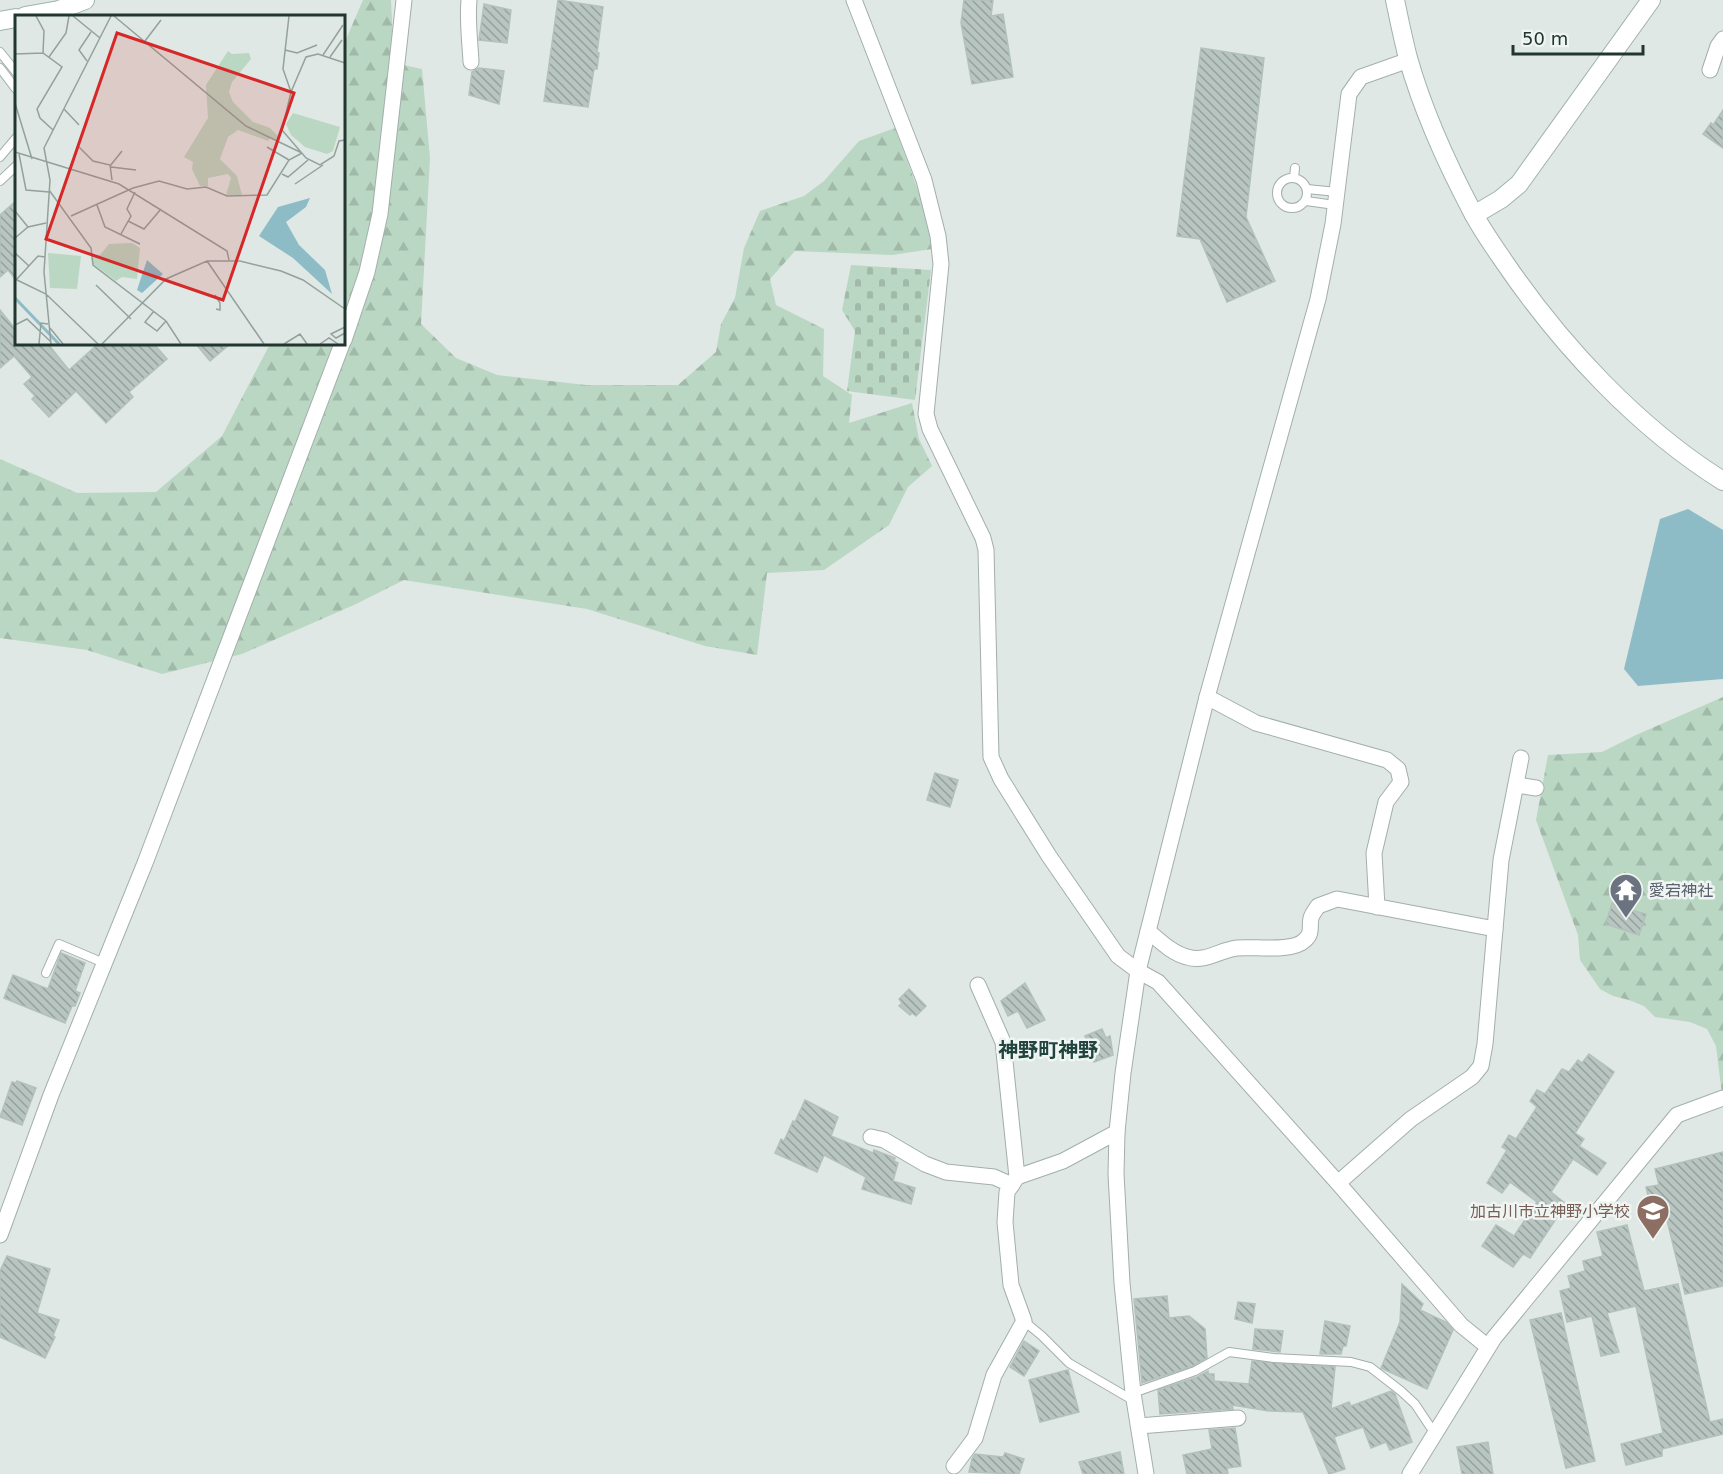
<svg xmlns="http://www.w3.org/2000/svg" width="1723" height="1474" viewBox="0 0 1723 1474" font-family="'DejaVu Sans','Noto Sans JP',sans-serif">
<defs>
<pattern id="forest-firs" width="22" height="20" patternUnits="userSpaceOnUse" patternTransform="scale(1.5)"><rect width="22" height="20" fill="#bad7c3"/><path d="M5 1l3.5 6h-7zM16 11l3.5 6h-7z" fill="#a0b9a8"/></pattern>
<pattern id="cemetery-stones" width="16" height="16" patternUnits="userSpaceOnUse" patternTransform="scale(1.5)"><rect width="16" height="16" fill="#bad7c3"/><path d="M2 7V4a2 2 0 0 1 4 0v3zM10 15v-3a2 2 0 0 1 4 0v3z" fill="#a0b9a8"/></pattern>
<pattern id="building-back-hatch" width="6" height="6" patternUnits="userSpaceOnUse" patternTransform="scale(1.5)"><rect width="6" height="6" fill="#b8c5c0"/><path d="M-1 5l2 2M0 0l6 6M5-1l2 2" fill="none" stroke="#95a19d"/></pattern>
</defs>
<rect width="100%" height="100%" fill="#dfe8e4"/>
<g fill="url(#forest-firs)">
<path d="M363,0H391L394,63L422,69L430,158L421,324L456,358L497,375L586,385H678L716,352L721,324L735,298L744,248L760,211L804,196L824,181L859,141L895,128L922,201L932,249L892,255L795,251L770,279L776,305L824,329L823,376L852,395L849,423L912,403L919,439L932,466L908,487L889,525L824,570L767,573L757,655L705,646L587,609L404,580L356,604L242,654L162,674L87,650L0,638V459L77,493L156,492L222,436L270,344H344V44Z"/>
<path d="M1723,697V1093L1722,1094L1716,1046L1707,1029L1690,1022L1655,1017L1644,1006L1629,1000L1613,996L1600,989L1580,960L1578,935L1536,820L1548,755L1602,752L1636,735Z"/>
</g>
<path fill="url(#cemetery-stones)" d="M851,265L931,270L915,400L847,391L855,331L842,310Z"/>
<path fill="#8dbcc7" d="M1688,509L1723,530V679L1638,686L1624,669L1660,519Z"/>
<g fill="url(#building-back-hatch)" stroke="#b3c1bb" stroke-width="1.5">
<path d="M558,0L603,7L597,53H599L597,69H594L588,107L544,101Z"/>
<path d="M964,0H993L991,16L1003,14L1013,77L972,84L961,23Z"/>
<path d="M484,4L511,10L507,43L479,40Z"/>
<path d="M1201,48L1264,58L1246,217L1275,281L1227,302L1200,239L1177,236Z"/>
<path d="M479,68L504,71L499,104L469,95L472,72Z"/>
<path d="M1723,110V148L1703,134L1711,123L1713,125Z"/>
<path d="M16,201V280L8,270L0,277V215Z"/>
<path d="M0,310L16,330V344H48L69,370L98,344H154L167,359L129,392L133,397L106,423L76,391L49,417L32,399L35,396L24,384L32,377L14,356L0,368Z"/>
<path d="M196,344H230L210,361Z"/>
<path d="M935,773L958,780L950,807L927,800Z"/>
<path d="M1612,903L1628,906L1627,909L1646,914L1639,935L1606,924Z"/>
<path d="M61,953L85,963L75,991L80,993L75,1006H72L65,1023L4,998L13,975L48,989Z"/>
<path d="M1025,983L1045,1020L1027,1028L1018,1011L1008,1016L1001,1001Z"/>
<path d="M909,989L926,1006L916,1016L912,1013L910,1015L899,1006L902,1003L899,999Z"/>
<path d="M1102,1029L1106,1038L1110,1036L1113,1055L1094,1062L1085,1036Z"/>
<path d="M1589,1054L1614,1072L1575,1133L1584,1139L1579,1146L1606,1163L1597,1175L1573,1159L1551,1192L1566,1204L1530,1258L1523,1254L1513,1267L1482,1246L1496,1225L1514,1236L1537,1202L1510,1182L1502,1193L1487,1183L1507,1150L1502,1147L1509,1135L1516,1139L1537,1107L1530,1101L1537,1090L1545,1094L1562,1069L1569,1072L1578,1060L1582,1063Z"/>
<path d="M17,1081L36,1088L22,1125L0,1117L12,1082L16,1083Z"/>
<path d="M805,1100L838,1117L831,1136L873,1153L874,1150L895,1158L894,1161L898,1163L893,1181L915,1188L911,1204L862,1189L866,1177L824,1155L817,1172L775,1153L781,1139L784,1141L793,1121L795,1122Z"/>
<path d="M1723,1152V1286L1685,1294L1664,1208L1652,1212L1646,1187L1659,1185L1655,1169Z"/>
<path d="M1627,1225L1644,1291L1678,1284L1710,1422L1723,1419V1434L1662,1449V1456L1626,1465L1621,1444L1663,1433L1636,1306L1607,1313L1619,1352L1601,1356L1592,1316L1567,1322L1560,1291L1571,1288L1568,1276L1585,1271L1583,1261L1603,1256L1597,1232Z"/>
<path d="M7,1256L50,1269L37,1313L59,1320L53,1336L55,1337L45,1358L0,1337V1271Z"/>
<path d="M1402,1284L1423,1304L1420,1310L1446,1322L1453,1330L1427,1389L1381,1368L1400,1322Z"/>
<path d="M1167,1296L1169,1318L1189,1316L1205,1329L1207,1358L1193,1366L1142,1383L1134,1299Z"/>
<path d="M1238,1302L1255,1304L1252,1323L1235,1319Z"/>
<path d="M1561,1313L1595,1461L1566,1468L1530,1320Z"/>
<path d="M1325,1321L1350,1326L1346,1346H1343L1341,1354H1320Z"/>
<path d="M1255,1329L1283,1331L1280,1352L1253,1349Z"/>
<path d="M1024,1341L1039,1351L1024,1376L1010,1367Z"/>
<path d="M1252,1361L1335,1367L1331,1409L1349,1402L1351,1406L1391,1391L1395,1394L1412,1442L1390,1450L1386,1442L1371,1448L1363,1427L1334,1437L1345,1469L1329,1474L1303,1412L1269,1411L1232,1405L1233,1409L1160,1414L1158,1390L1197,1377L1208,1371V1374H1214V1381L1249,1384Z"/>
<path d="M1068,1370L1079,1412L1040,1422L1029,1380Z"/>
<path d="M1235,1428L1241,1466L1227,1468L1228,1474H1187L1183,1455L1212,1449L1209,1430Z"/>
<path d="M1488,1442L1493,1474H1462L1457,1447Z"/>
<path d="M1120,1452L1124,1474H1083L1079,1462Z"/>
<path d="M1005,1453L1024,1459L1019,1474L969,1472L972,1459L975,1454L1003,1457Z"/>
</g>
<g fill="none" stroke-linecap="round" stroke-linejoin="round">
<g stroke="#a3afab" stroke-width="10">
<g id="lane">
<path d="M0,52L16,72"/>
<path d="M0,68L16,89"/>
<path d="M0,157L16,138"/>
<circle cx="1292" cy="193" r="15"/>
<path d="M1294,178L1295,168"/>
<path d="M0,181L16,166"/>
<path d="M1307,189L1337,192"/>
<path d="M1306,201L1335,205"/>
<path d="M46,973L59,944L104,963"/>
<path d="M1024,1321L1042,1336L1069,1363L1129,1398L1133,1393L1195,1371L1229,1352L1274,1358L1351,1362L1370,1367L1401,1391L1415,1404L1435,1434"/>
</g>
</g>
<g stroke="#a3afab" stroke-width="17">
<g id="street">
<path d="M469,0C467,21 470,41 471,62"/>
<path d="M854,0L924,180L938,236L941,264L926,414L930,429L983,538L986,550L991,757L1001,779L1049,856L1118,956L1138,971L1158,982L1338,1183L1461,1325L1488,1347"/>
<path d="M1710,70L1718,46L1723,39"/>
<path d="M344,340L367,272L380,214L404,0"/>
<path d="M1207,697L1256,723L1387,760L1398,769L1401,782L1386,802L1374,853L1377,907"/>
<path d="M1516,785L1536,788"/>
<path d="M1148,931C1160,941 1172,953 1187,957C1206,963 1219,950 1237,948C1253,946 1292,953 1305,940C1313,933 1309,927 1311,918C1312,914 1316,909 1318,906L1337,899L1495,929"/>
<path d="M978,985L1003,1042L1017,1177"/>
<path d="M871,1137L884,1140L925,1164L946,1172L994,1177L1012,1185"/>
<path d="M1338,1183L1411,1119L1472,1077L1481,1066L1485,1044L1501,860L1521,758"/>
<path d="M0,1235L51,1095L145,863L342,344"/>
<path d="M1139,1426L1238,1418"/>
<path d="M954,1466L975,1438L994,1375L1024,1321L1011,1285L1005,1222L1007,1192L1017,1177L1063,1161L1117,1132"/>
<path d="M1146,1474L1133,1393L1122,1283L1116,1174L1117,1132L1123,1073L1138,971L1207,697L1318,299L1333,224L1349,94L1361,77L1409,60"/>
<path d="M1410,1474L1494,1338L1677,1115L1723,1098"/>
</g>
</g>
<g stroke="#a0b2ac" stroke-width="20">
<g id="secondary">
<path d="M1395,0C1399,19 1403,39 1408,58C1423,111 1447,164 1473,213C1482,230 1494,247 1505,263C1561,345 1638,428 1723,481"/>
<path d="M25,16L59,10L85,0"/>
<path d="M0,21L16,18"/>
<path d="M1474,215L1501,199L1519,184L1651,0"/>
</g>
</g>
<use href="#lane" stroke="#fff" stroke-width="8"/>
<use href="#street" stroke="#fff" stroke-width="15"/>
<use href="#secondary" stroke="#fff" stroke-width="18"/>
</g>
<defs>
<g id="temple-pin" transform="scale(1.725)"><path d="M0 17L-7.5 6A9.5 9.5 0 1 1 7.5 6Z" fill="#6b7280" stroke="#eff5f2"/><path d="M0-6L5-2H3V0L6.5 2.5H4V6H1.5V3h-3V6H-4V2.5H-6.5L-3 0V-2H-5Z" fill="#fff"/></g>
<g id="school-pin" transform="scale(1.725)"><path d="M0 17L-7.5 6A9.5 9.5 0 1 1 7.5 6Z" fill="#8d6e63" stroke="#eff5f2"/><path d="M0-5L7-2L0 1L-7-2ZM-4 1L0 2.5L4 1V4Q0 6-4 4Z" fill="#fff"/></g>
</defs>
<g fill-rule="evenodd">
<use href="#temple-pin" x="1626" y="890"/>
<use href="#school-pin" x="1653" y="1211"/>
</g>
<g text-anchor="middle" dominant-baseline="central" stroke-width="5" stroke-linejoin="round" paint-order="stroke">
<g font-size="16" fill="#5b616d" stroke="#eff5f2" text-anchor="start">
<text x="1649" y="890">愛宕神社</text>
</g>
<g font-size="16" fill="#785e54" stroke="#eff5f2" text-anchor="end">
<text x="1630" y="1211">加古川市立神野小学校</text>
</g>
<g font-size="20" font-weight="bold" fill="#21453e" stroke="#eff5f2">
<text x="1048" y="1050">神野町神野</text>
</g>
</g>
<g transform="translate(15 15)">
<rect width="330" height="330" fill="#dfe8e4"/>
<path d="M213,36L217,39L234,38L236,44L217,67L214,77L218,87L238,107L255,113L264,122V126L255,123L253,126L223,115L213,122L205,144L222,161L227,180H211L216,163L213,159L193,163V171H185L177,154L178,147L169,142L193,103L191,70ZM117,228L125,233L122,264L107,262L101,266L77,248V240H85L94,229Z" fill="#bad7c3"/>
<path d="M278,98L325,112L318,136L312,139L290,132L276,120L271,109ZM33,238L66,241L62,274L35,273Z" fill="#bad7c3"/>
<path d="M295,183L291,192L271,207L284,230L310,255L317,279L278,243L244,221L263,192ZM132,245L148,259L127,278L122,275Z" fill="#8dbcc7"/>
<path fill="none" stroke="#8dbcc7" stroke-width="3" d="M0,283L44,329"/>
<path fill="none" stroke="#93a19c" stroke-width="1.5" d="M21,1L29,16L28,38M58,1L85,23M99,1L231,111L287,138M274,1L268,54L276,77M130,26L146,5M270,35L282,38L302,30M0,39L28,38L47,52L22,94L25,103L38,115M308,40L328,10M34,42L51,18L54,1M315,42L327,25M72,46L64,35L76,17M330,48L303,39L291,42L276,77L267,115L291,143L305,150L319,141L324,126L330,125M0,88L17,144M49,94L64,110M64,132L78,146L95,150L97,165M252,132L274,145M0,137L104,169L212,236L214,245M4,139L11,175L34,177M95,151L107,136M96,152L121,155M267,159L273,162L293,145M280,169L308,150M34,175L76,233L78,250L151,306L166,329M82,190L90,212L125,229M0,196L13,212M56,201L118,173L144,166L172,174L191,172L212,181L252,180L274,145L287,138M113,206L129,214L146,194M106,219L116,201L112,194L120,177M0,223L13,212L31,208M0,238L14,251M192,246L249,329M0,264L31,279L83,329M1,265L23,241L30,242M81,270L116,304M200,280L205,288V295L201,294M139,296L130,307L142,316L151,306M0,310L12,304L35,326M330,312L316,319L321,323L330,318M35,313L48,329M24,329L26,308L33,309M36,329L29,257L35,165L29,133L96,1M87,329L151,264L192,246H225L266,256L288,265L330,294M269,329L285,319L292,329M305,329L314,323L323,329"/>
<path fill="#d62828" fill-opacity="0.15" stroke="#d62828" stroke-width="3" d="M102,18L279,78L208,285L31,224Z"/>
<rect width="330" height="330" fill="none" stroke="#223631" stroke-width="3"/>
</g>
<path d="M1513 45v9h130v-9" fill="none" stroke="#223631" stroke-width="3"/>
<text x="1522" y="45" font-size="18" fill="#223631" stroke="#eff5f2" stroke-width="4.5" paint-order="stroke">50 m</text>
</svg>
